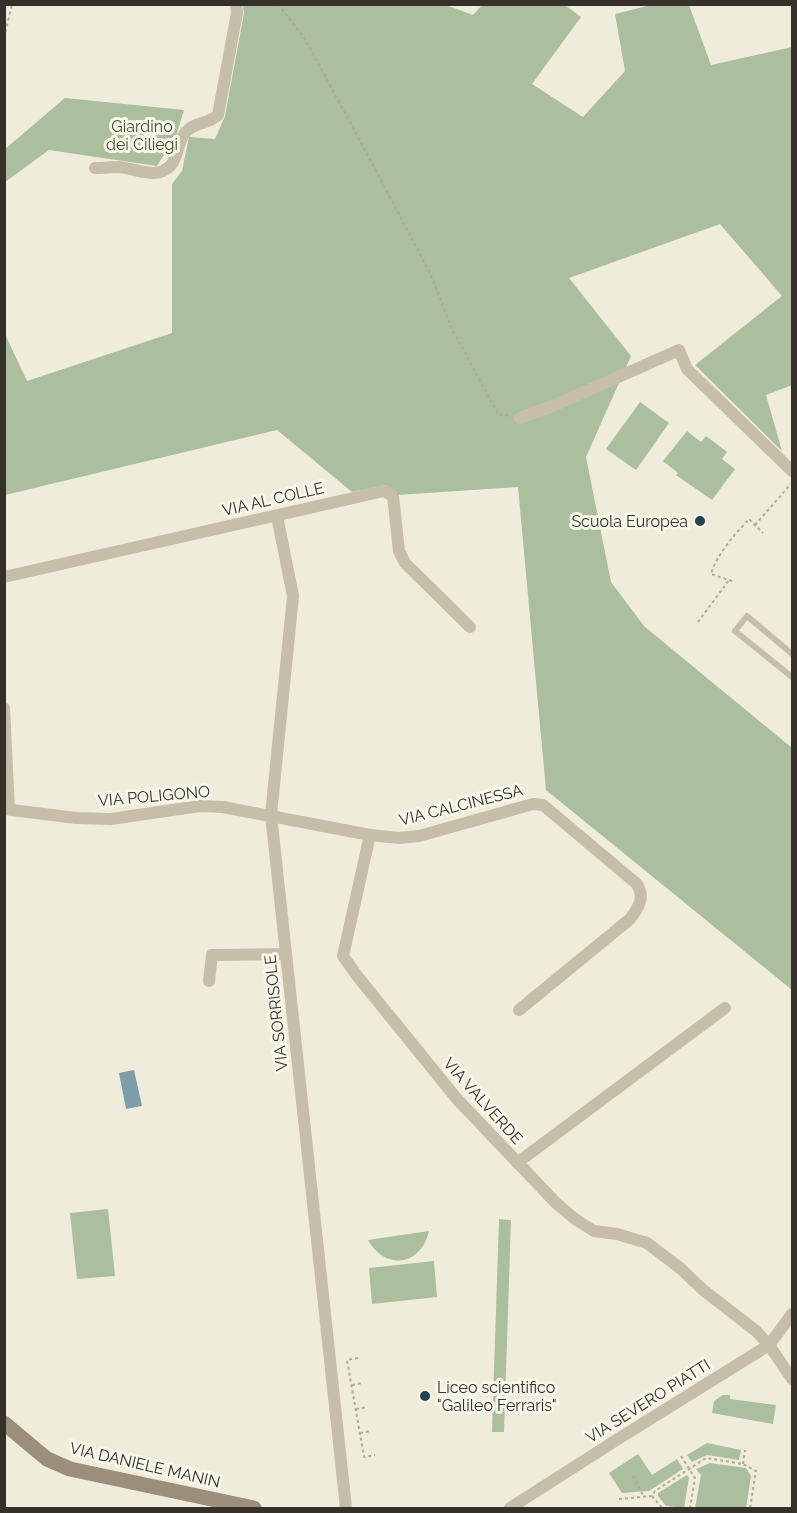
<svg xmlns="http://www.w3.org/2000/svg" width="797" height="1513" viewBox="0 0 797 1513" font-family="Raleway,sans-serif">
<rect width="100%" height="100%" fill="#f0ecdc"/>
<g fill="#abbe9d">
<path d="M243,5H446L473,15L482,5H565L581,17L532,84L583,117L625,71L615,14L651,5H689L711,65L792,47V385L766,395L782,451L695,365L782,296L720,224L569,278L631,356L586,457L611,582L644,626L792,748V990L546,790L518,487L397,495L386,485L352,492L277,430L5,495L4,332L27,381L172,333V184L182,171L189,137L215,139L225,116L244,13Z"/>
<path d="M65,98L184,110L176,136L157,166L49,150L5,182V149Z"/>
<path d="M640,402L669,423L636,470L606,449Z"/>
<path d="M687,431L701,442L706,436L727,452L722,459L735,469L712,500L676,475L678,473L663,461Z"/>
<path d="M108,1209L115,1276L77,1279L70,1213Z"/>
<path d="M499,1219L511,1220L504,1432H492Z"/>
<path d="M429,1231C421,1266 385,1271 368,1240Z"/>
<path d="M434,1261L437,1297L372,1304L369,1268Z"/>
<path d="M723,1395H730V1399L776,1405L773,1424L712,1413L714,1401Z"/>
<path d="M707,1443L741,1450L739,1460L707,1455L692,1462L687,1455Z"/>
<path d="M638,1454L652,1475L677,1459L683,1469L649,1491L622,1493L609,1473Z"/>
<path d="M710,1463L746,1468L751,1476L746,1508H723L720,1507L718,1508H695L701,1475L696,1469Z"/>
<path d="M687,1475L689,1478L684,1508L666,1506L658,1496V1493Z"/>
</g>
<path fill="#7d9eab" d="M134,1070L142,1106L126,1109L119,1073Z"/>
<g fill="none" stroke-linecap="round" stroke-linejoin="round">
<g stroke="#b3a994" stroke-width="2" stroke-dasharray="3 3" stroke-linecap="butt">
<path d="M278,4L305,39L373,165L430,273L452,329L498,414L508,416"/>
<path d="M4,38L12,4"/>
<path d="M755,525L791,484"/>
<path d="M732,581L711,574C717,554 735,534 749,519L763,533"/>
<path d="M698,622L729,580"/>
<path d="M358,1358L347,1360L364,1457L375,1455"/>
<path d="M352,1385L362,1383"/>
<path d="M356,1409L368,1407"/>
<path d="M360,1433L370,1431"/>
<path d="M681,1456L695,1478L690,1508"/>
<path d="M743,1464L745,1450"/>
<path d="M633,1476L644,1497"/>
<path d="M652,1496L662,1508"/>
<path d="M619,1499L652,1496L655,1491L706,1458L743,1464L756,1471L750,1508"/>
</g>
<path stroke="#c7bea9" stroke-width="6" d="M792,654L747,616L735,631L792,677"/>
<g stroke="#c7bea9" stroke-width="12">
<path d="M95,168C103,168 111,167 118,167C136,168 157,181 171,165C179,156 177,141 186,132C194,122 207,125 218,115L237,13L236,4"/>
<path d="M520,418L553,406L679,350L687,369L792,471"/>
<path d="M277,516L293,596L271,815L346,1508"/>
<path d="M4,577L384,491L393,496L399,551L405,563L470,627"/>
<path d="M4,708L9,809"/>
<path d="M4,809L76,818L111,819L200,806L223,807L370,835L343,956L358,977L457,1099L556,1203L575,1219L594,1231L617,1234L647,1243L680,1268L702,1289L756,1331L769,1345L792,1379"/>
<path d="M370,835L399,838L419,836L533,804L543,805L637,884C645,898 639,907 630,919L519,1010"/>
<path d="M209,981L212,955L286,954"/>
<path d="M517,1163L725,1008"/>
<path d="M510,1508L618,1439L769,1345L792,1314"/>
</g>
<path stroke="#9b8e7b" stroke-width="15" d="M4,1423L47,1459L70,1469L254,1508"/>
</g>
<g fill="#214454" stroke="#f8f5e9" stroke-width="2">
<circle cx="700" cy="521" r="6"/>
<circle cx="425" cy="1396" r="6"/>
</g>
<g text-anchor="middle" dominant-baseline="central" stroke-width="6" stroke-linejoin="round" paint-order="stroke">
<g font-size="16" fill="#3c522e" stroke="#f8f5e9">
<text x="142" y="126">Giardino<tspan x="142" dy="18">dei Ciliegi</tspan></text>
</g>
<g font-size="16" fill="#353029" stroke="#f8f5e9">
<text transform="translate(273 499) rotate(-13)">VIA AL COLLE</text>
<text transform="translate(154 796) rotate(-5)">VIA POLIGONO</text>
<text transform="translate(461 805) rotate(-14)">VIA CALCINESSA</text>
<text transform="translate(276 1013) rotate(-96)">VIA SORRISOLE</text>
<text transform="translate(483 1101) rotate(48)">VIA VALVERDE</text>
<text transform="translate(648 1401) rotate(-32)">VIA SEVERO PIATTI</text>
<text transform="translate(145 1465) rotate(13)">VIA DANIELE MANIN</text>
</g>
<g font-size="16" fill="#353029" stroke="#f8f5e9" text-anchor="end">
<text x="688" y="521">Scuola Europea</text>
<text x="437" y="1387" text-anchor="start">Liceo scientifico<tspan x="437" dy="18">"Galileo Ferraris"</tspan></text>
</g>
</g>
<rect width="797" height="1513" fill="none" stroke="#353029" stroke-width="12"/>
</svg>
